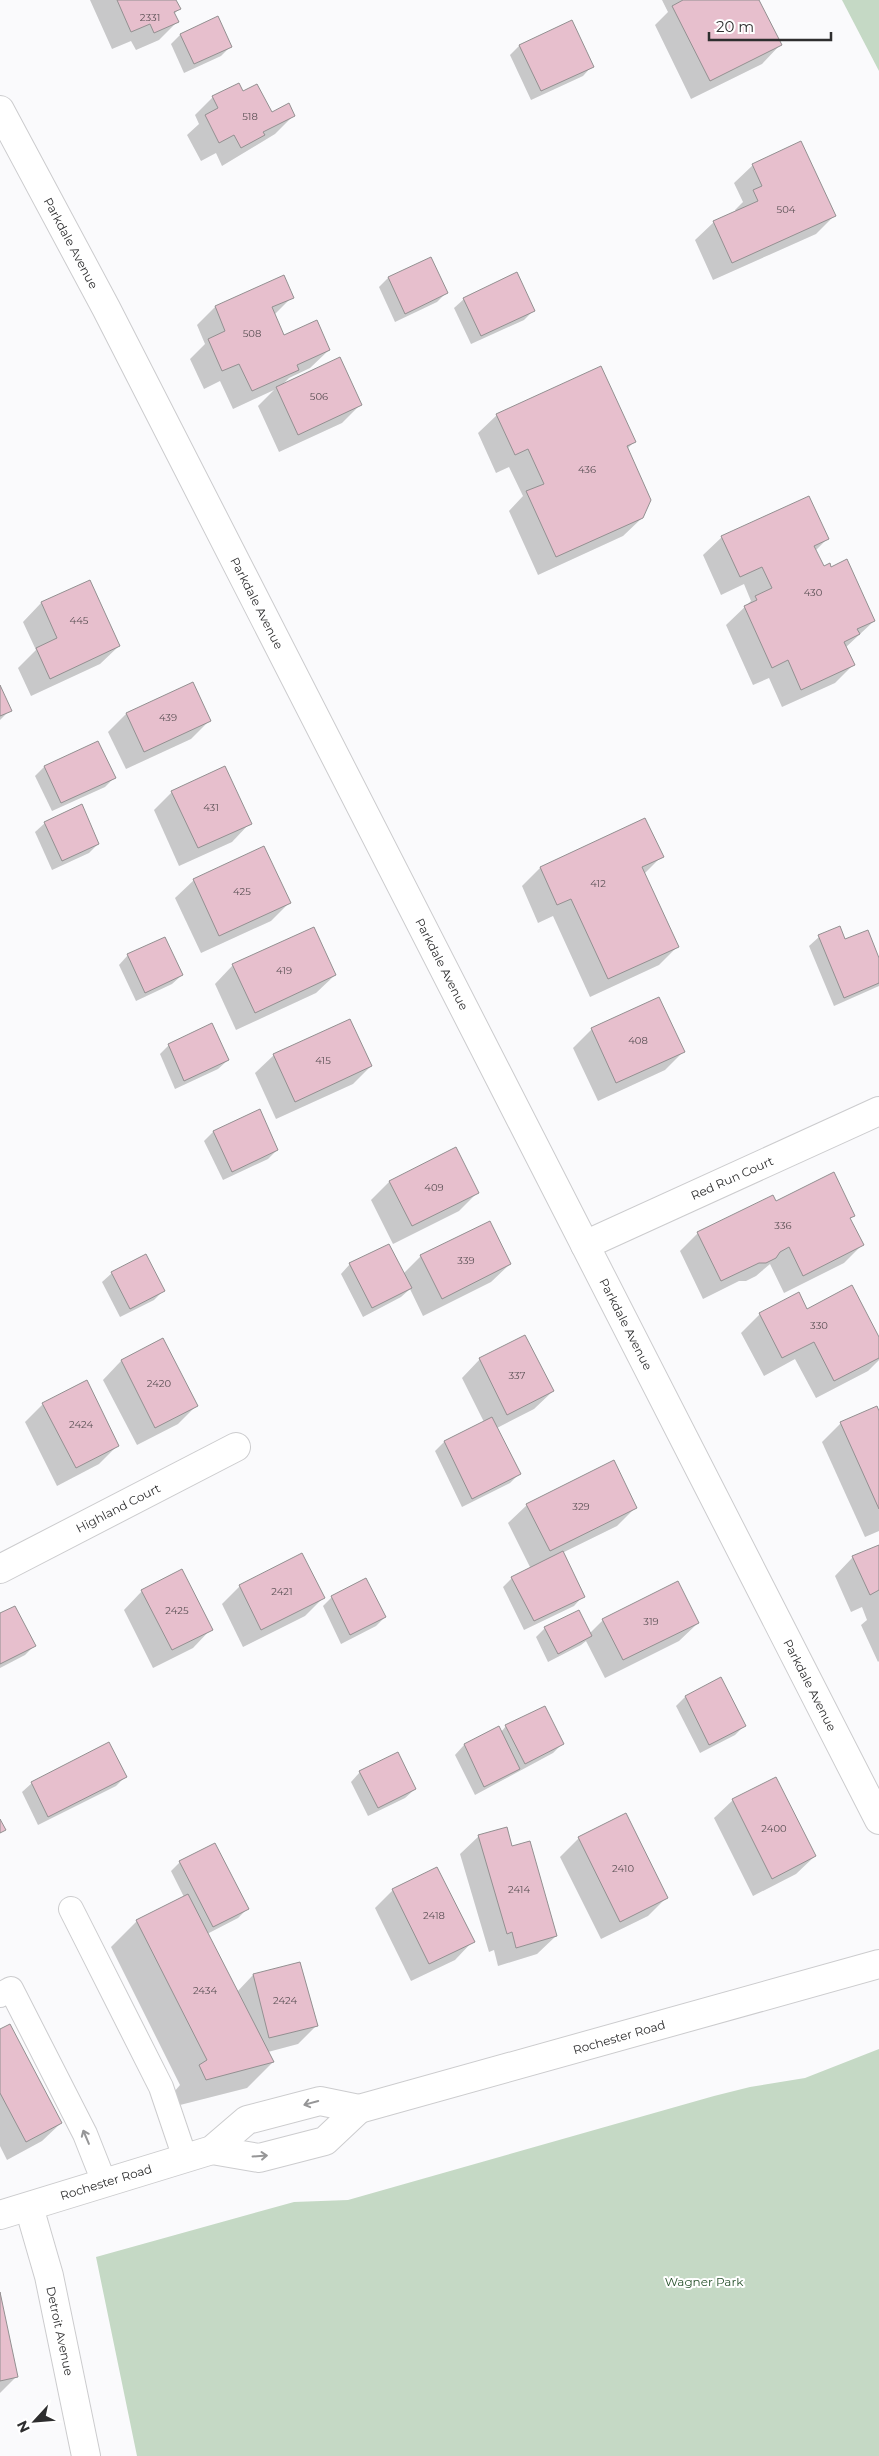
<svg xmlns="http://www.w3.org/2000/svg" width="879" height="2456" viewBox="0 0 879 2456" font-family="Montserrat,sans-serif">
<rect width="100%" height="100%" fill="#fafafc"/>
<g fill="#c5d9c5">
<path d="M842,0H879V71Z"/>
<path d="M879,2049V2456H137L96,2257L294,2202L348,2200L714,2096L750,2087L805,2078Z"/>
</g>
<g fill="#0003">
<path d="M90,0H175L179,9L174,14L177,22L159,40L136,50L131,41L112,49Z"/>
<path d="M662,0H758L780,45L762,64L691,99L655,25L668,12Z"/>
<path d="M218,18L231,46L221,56L184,73L171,44L180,35Z"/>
<path d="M571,22L592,66L583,76L531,100L510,55L519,46Z"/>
<path d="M243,93L271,114L293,116L275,134L222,166L216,153L201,161L187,135L199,124L195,115L213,97Z"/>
<path d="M753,165L834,216L816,234L713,280L695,240L714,222L736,212L735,210L743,202L734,183Z"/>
<path d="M430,259L446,293L437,302L395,322L379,287L388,278Z"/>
<path d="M283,277L292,297L274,315L284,337L329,350L310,368L289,378L282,385L360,405L342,423L279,452L258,406L274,390L233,409L220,381L204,389L190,359L205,344L197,325L215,307Z"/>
<path d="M464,299L533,311L524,320L471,344L454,308Z"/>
<path d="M497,415L634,442L627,449L642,518L623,536L538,575L509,511L523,496L509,467L496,473L478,433Z"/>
<path d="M722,537L827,539L815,551L823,568H831L874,621L845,648L853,665L835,683L782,707L769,678L753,685L726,625L751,601L744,584L721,595L703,555Z"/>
<path d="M90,581L119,646L100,664L31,696L18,668L36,650L23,622L41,603Z"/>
<path d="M192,683L209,721L191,739L126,769L108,732L126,714Z"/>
<path d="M0,688L10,710L0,720Z"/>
<path d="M44,767L114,778L105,787L52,811L35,776Z"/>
<path d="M172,792L250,823L232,842L179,866L154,810Z"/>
<path d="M645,819L662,856L644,874L677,947L659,965L590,997L553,916L538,923L522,886L540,868Z"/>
<path d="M45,823L98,844L89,853L52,870L35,832Z"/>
<path d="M194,880L289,903L271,921L201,953L175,898Z"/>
<path d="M819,937L844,941L879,961V986L834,1006L809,946Z"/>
<path d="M128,955L182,975L172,984L136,1001L119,965Z"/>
<path d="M233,965L335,975L316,993L236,1030L215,984Z"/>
<path d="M592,1029L683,1052L665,1070L598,1101L573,1048Z"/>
<path d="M169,1045L228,1060L218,1069L175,1089L160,1054Z"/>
<path d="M274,1055L371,1066L353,1084L276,1119L255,1073Z"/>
<path d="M213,1132L277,1150L268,1159L223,1180L204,1141Z"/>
<path d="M389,1182L477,1193L459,1211L393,1244L371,1200Z"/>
<path d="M776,1203L853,1215L849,1219L862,1245L844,1263L784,1293L770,1264L756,1276L746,1281H739L703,1299L680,1251L698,1233Z"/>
<path d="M421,1256L510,1264L491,1282L423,1316L410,1289L401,1297L363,1317L341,1274L350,1264L403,1274Z"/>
<path d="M112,1273L163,1291L154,1300L120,1317L102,1282Z"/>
<path d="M807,1310L879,1339V1360L868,1371L816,1398L795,1359L764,1376L741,1333L760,1314Z"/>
<path d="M163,1340L196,1406L178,1424L137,1445L103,1380L121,1361Z"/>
<path d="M480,1359L553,1391L534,1409L497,1428L519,1474L510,1483L462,1507L435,1451L444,1442L484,1422L462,1378Z"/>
<path d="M43,1404L118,1445L99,1464L57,1486L25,1422Z"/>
<path d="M879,1414V1531L865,1537L822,1442L841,1423Z"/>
<path d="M527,1505L635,1508L617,1526L562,1553L583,1596L574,1606L524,1630L503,1587L512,1578L531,1569L508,1523Z"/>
<path d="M879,1546V1661L878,1662L861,1625L867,1620L862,1607L851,1612L835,1576L853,1557Z"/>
<path d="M240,1586L323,1598L305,1616L243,1647L222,1604Z"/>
<path d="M142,1591L211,1629L193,1648L153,1668L124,1610Z"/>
<path d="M332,1597L385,1617L376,1626L341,1644L323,1606Z"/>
<path d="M0,1615L34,1646L25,1655L0,1668Z"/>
<path d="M603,1620L698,1623L679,1641L605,1678L586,1641L581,1645L548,1662L536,1637L545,1628L589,1634Z"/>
<path d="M685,1697L744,1726L735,1735L700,1753L676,1706Z"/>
<path d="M506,1726L562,1744L553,1753L475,1795L455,1755L464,1745L499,1728L501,1732Z"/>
<path d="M109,1744L125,1777L116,1786L38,1825L22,1792L32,1783Z"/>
<path d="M360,1772L415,1789L405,1798L368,1816L351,1782Z"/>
<path d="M733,1800L815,1856L796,1874L753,1896L714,1818Z"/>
<path d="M625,1815L666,1898L648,1916L601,1939L560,1857L579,1838Z"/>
<path d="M479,1836L512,1848L556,1936L537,1954L498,1966L494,1950L489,1952L460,1854Z"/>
<path d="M180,1862L247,1909L238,1918L207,1934L237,1992L253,1975L300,1963L317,2025L298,2044L268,2052L273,2062L247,2088L180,2105L174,2092L180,2085L111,1947L137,1921L184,1897L171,1871Z"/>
<path d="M393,1890L473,1941L455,1960L411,1981L375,1908Z"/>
<path d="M0,2030L61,2123L42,2141L7,2160L0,2146Z"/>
<path d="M0,2298L17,2376L0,2393Z"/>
</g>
<g fill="#e7bfcd" stroke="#939091">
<path d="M117,0H176L181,9L174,12L179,22L154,33L150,24L131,32Z"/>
<path d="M683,0H759L782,45L710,81L672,6Z"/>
<path d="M218,16L232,47L194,64L180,34Z"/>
<path d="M572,20L594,67L541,91L519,45Z"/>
<path d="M239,83L243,91L257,84L272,112L289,103L295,116L263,132L265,135L241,148L234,135L219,143L205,115L218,108L212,96Z"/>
<path d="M801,141L836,216L732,263L713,221L758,201L753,190L762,186L752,164Z"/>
<path d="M431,257L448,293L405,314L388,277Z"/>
<path d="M517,272L535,311L481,336L463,298Z"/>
<path d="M284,275L294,298L272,307L284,335L317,320L330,350L297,365L299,370L252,391L239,364L222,371L208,339L225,331L215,306Z"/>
<path d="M340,357L362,405L298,435L276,387Z"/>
<path d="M601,366L636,442L627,446L651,500L643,518L556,557L526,491L544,484L528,449L515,455L496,414Z"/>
<path d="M809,496L829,539L814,546L824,566L830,563L831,567L847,559L875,621L857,629L860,634L844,642L855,665L801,690L788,660L772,668L744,606L757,600L755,596L772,588L762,567L740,577L721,536Z"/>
<path d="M90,580L120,646L50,679L36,648L57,638L41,602Z"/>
<path d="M193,682L211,721L144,752L126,713Z"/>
<path d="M0,685L12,711L0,716Z"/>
<path d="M98,741L116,778L61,803L44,766Z"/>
<path d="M225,766L252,824L198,848L171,791Z"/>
<path d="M82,804L99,844L62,861L44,822Z"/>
<path d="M645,818L664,857L642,867L679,947L608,979L571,899L557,905L540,867Z"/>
<path d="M264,846L291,903L219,936L193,879Z"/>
<path d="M840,926L845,939L868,930L879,958V983L844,998L818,935Z"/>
<path d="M314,927L336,975L255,1013L232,964Z"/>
<path d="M165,937L183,975L145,993L127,954Z"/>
<path d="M659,997L685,1052L616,1083L591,1028Z"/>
<path d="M350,1019L372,1066L295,1102L273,1054Z"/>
<path d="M212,1023L229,1060L184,1081L168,1044Z"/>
<path d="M260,1109L278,1150L232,1172L213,1131Z"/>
<path d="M456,1147L479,1193L412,1226L389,1181Z"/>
<path d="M834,1172L855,1216L850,1218L864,1245L803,1276L789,1247L780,1252L776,1258L766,1263H759L721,1281L697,1232L773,1195L776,1201Z"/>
<path d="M490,1221L511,1264L442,1299L420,1255Z"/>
<path d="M389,1244L412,1288L372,1308L349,1263Z"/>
<path d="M146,1254L165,1291L130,1309L111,1272Z"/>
<path d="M852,1285L879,1337V1358L834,1381L814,1342L782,1358L759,1313L799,1292L807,1309Z"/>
<path d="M525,1335L554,1391L507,1415L479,1358Z"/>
<path d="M163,1338L198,1406L155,1428L121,1360Z"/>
<path d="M87,1380L119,1446L76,1468L42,1403Z"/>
<path d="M877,1406L879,1411V1509L840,1422Z"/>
<path d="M492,1417L521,1474L472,1499L444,1441Z"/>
<path d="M614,1460L637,1508L550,1551L526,1504Z"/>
<path d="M879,1545V1590L870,1595L852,1556Z"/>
<path d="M563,1551L585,1597L534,1621L511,1577Z"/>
<path d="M302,1553L325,1598L261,1630L239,1585Z"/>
<path d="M182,1569L213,1630L172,1650L141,1590Z"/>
<path d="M366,1578L386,1617L350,1635L331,1596Z"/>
<path d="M678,1581L699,1623L623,1660L602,1619Z"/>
<path d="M15,1606L36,1646L0,1664V1613Z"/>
<path d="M579,1610L592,1636L558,1654L544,1627Z"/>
<path d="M721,1677L746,1726L709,1745L685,1696Z"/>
<path d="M545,1706L564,1744L525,1764L505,1725Z"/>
<path d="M499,1726L520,1769L484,1787L464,1744Z"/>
<path d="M109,1742L127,1777L48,1817L31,1782Z"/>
<path d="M398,1752L416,1789L378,1808L359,1771Z"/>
<path d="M776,1777L816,1856L772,1879L732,1799Z"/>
<path d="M626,1813L668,1898L620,1922L578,1837Z"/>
<path d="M0,1819L6,1830L0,1833Z"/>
<path d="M507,1827L512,1846L530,1841L557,1936L516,1948L512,1932L507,1934L478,1835Z"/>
<path d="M215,1843L249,1909L213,1927L179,1861Z"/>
<path d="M437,1867L475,1942L429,1964L392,1889Z"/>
<path d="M188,1894L274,2062L206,2080L199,2065L207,2060L136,1920Z"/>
<path d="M300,1962L318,2026L269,2038L253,1974Z"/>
<path d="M10,2024L62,2123L26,2142L0,2093V2029Z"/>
<path d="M0,2292L18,2377L0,2381Z"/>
</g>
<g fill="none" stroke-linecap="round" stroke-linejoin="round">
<g stroke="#ccccce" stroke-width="26">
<g id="lane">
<path d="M71,1909L161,2087L185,2158"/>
<path d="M0,1995L11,1989L85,2134L104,2182"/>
</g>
</g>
<g stroke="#ccccce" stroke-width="30">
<g id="street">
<path d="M0,110L106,308L879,1820"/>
<path d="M585,1245L879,1111"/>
<path d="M0,1569L236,1447"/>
<path d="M29,2207L49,2276L86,2456"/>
</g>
</g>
<g stroke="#ccccce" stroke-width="30">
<g id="secondary">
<path d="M212,2150L259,2158L325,2141L359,2109"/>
<path d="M0,2215L212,2150L247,2120L320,2101L359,2109L879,1964"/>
</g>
</g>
<use href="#lane" stroke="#fff" stroke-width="24"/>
<use href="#street" stroke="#fff" stroke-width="28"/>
<use href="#secondary" stroke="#fff" stroke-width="28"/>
</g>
<defs><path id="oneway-shaft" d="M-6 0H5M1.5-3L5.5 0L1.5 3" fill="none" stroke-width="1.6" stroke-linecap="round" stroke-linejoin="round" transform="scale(1.25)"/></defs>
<g stroke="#969697">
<use href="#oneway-shaft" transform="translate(311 2103) rotate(165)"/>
<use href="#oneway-shaft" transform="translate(86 2137) rotate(-113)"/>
<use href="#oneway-shaft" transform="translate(260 2156) rotate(-4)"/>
</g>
<g text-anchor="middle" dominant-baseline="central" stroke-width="4" stroke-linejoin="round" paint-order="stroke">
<g font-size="10" fill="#5c5256">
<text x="150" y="17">2331</text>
<text x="250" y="116">518</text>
<text x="786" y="209">504</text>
<text x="252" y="333">508</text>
<text x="319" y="396">506</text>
<text x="587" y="469">436</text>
<text x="813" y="592">430</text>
<text x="79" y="620">445</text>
<text x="168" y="717">439</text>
<text x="211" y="807">431</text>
<text x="598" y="883">412</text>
<text x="242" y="891">425</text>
<text x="284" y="970">419</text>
<text x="638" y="1040">408</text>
<text x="323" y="1060">415</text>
<text x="434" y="1187">409</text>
<text x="783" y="1225">336</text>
<text x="466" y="1260">339</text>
<text x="819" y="1325">330</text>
<text x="517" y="1375">337</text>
<text x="159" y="1383">2420</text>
<text x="81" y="1424">2424</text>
<text x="581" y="1506">329</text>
<text x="282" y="1591">2421</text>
<text x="177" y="1610">2425</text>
<text x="651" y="1621">319</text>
<text x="774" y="1828">2400</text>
<text x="623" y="1868">2410</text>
<text x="519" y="1889">2414</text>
<text x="434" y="1915">2418</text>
<text x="205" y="1990">2434</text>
<text x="285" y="2000">2424</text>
</g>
<g font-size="12" fill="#2e2e2f" stroke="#fff">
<text transform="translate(71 243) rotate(62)">Parkdale Avenue</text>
<text transform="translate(257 603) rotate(63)">Parkdale Avenue</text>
<text transform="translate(442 964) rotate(63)">Parkdale Avenue</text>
<text transform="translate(732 1178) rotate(-24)">Red Run Court</text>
<text transform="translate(626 1324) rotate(63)">Parkdale Avenue</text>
<text transform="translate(118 1508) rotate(-27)">Highland Court</text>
<text transform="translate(810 1685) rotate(63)">Parkdale Avenue</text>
<text transform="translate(619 2037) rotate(-16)">Rochester Road</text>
<text transform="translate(106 2182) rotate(-17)">Rochester Road</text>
<text transform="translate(60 2331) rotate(78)">Detroit Avenue</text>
</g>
<g font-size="12" fill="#27512b" stroke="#fff">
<text x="704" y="2281">Wagner Park</text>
</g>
</g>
<g transform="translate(35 2421) rotate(244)" stroke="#ffffff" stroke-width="4" paint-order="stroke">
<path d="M0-4L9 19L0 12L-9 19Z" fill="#2e2e2f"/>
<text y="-8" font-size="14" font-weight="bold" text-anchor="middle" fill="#2e2e2f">N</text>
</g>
<path d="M709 32v8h122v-8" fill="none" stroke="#2e2e2f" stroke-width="2.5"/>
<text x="716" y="32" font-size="15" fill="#2e2e2f" stroke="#ffffff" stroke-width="4" paint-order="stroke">20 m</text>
</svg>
